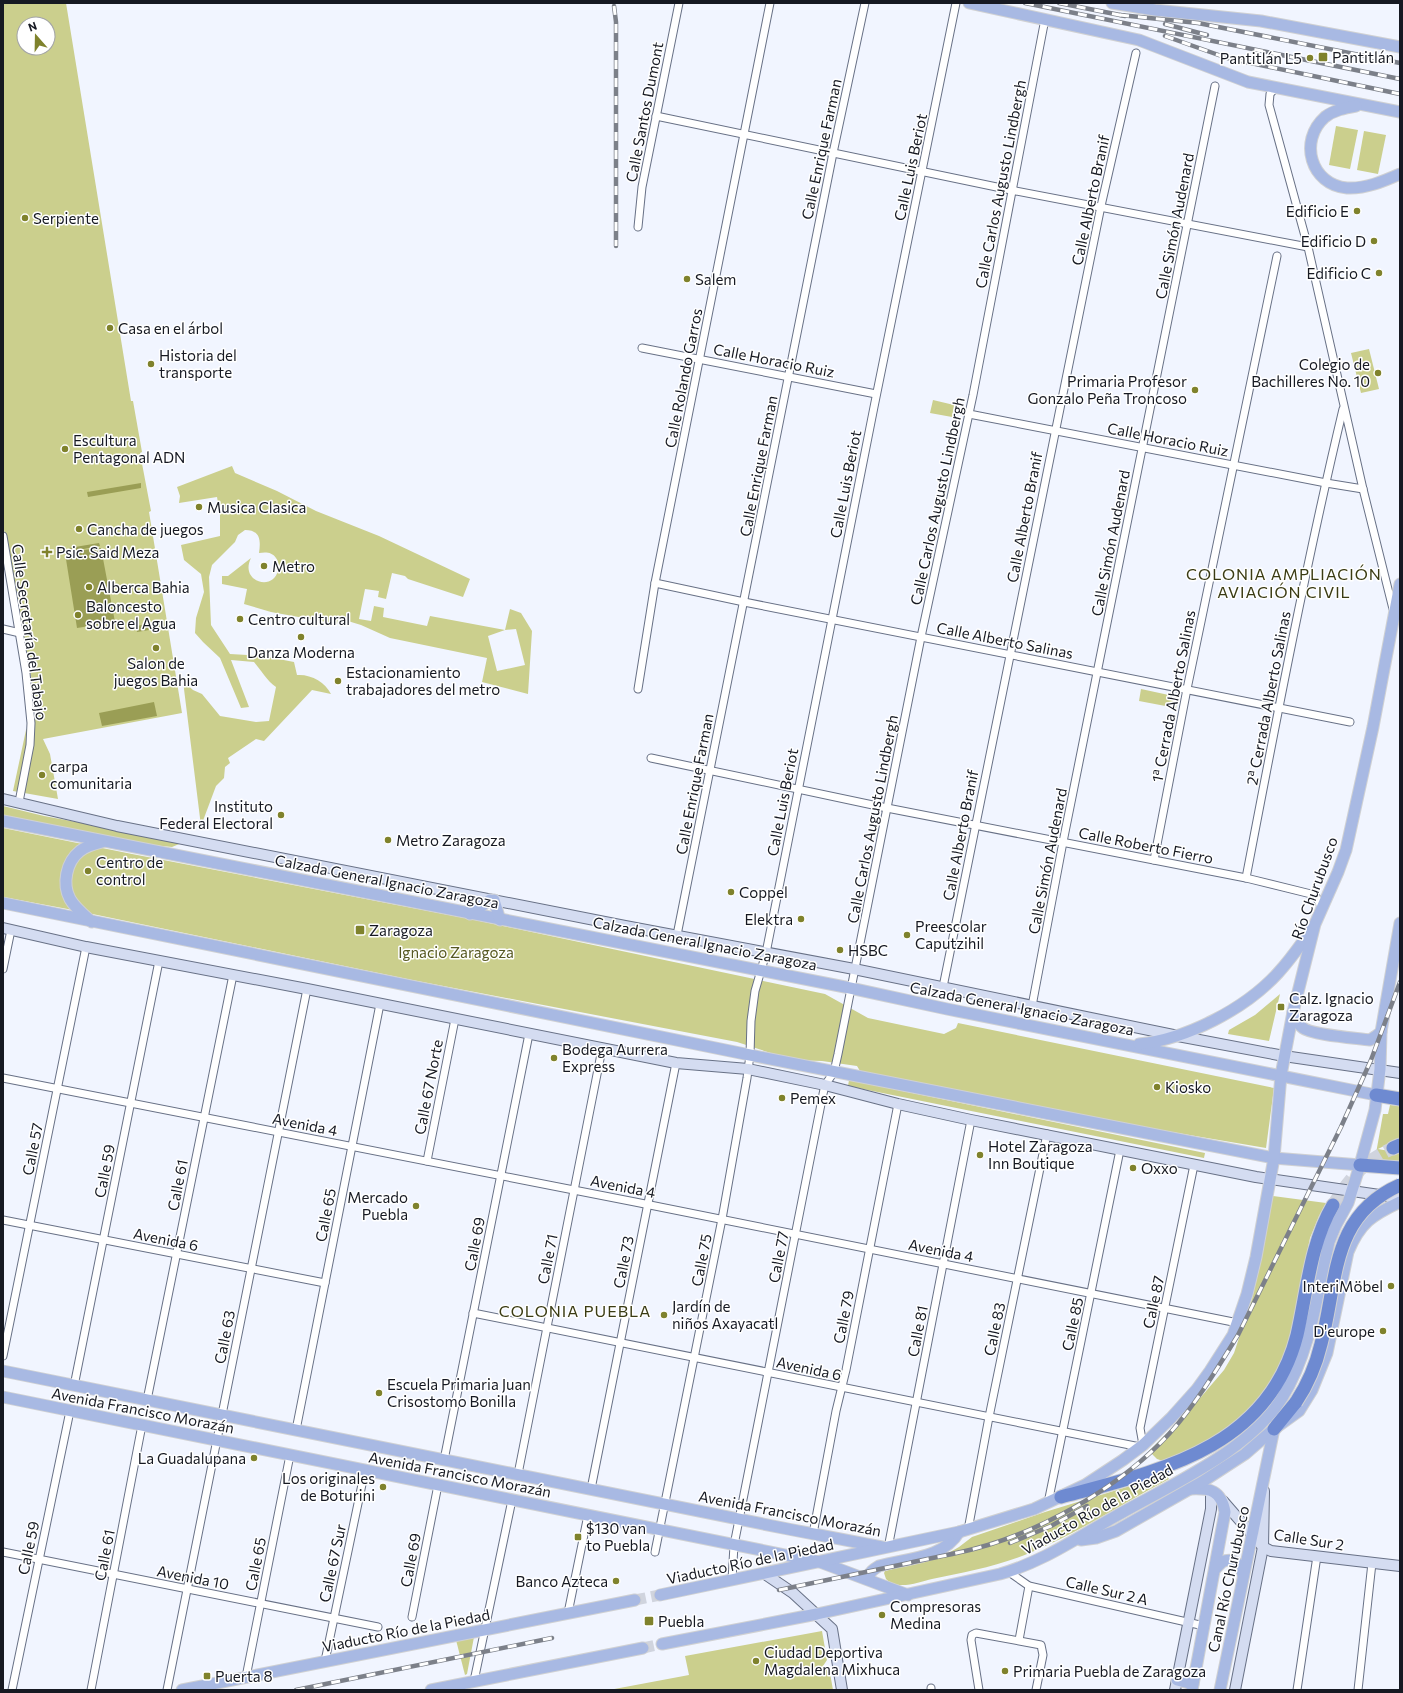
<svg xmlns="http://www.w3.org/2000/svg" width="1403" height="1693" viewBox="0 0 1403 1693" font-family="Commissioner,sans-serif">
<rect width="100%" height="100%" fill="#f1f5ff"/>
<g fill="#cbcf8d" fill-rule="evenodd">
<path d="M3,3H66L131,401H133L142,452L140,453L151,511L149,512L182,713L43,739L50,754L58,799L13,791L26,730L38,714L3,524ZM24,24H48V48H24Z"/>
<path d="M1336,126L1358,130L1350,169L1329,165Z"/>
<path d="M1364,131L1386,135L1378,174L1357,170Z"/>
<path d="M1369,349L1379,389L1361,393L1351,353Z"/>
<path d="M933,400L954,405L952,417L930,413Z"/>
<path d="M232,466L235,473L277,491L316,511L379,536L470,579L463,597L408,579L405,576L392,573L386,599L378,597L379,591L365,589L359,619L371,621L374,606L384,608L383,617L427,626L430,616L505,630L488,636L497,671L525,665L516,629L505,630L510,609L521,613L532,631L528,694L482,682L487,658L390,638L361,625L338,618L337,624L271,612L244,604L247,589L222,584V576H228L251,558C239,582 274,592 278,570C279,566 279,562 276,558C272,552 266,552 259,553C261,540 260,530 245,530L238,535L235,542L212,565L209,577L211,625L230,654L263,656L294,662L297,675C311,674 325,682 331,694L312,690L264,741L256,739L228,758L230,763L225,767L224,778L216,786L201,826L183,681L193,690L202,694L220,716L256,722L269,721L276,687C267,681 261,670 254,662L231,660L249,707L241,708L220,658L203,642L195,633L196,618L204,592L201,574L184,560L181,545L220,536V515L217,497L179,503L180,496L177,487Z"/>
<path d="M1141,689L1178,697L1176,708L1139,701Z"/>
<path d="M3,806L44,816L184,842L172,847L152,845L3,815Z"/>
<path d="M3,828L132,854L475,920L825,994L868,1018L944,1034L956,1028L958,1023L1274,1088L1266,1148L1154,1129L863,1076L857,1066L822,1061L792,1060L737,1042L412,980L73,910L3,897Z"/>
<path d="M1280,994L1269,1041L1228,1034L1229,1030L1255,1015Z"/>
<path d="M849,1080L1205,1153L1204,1158L848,1086Z"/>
<path d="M1390,1105L1400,1106V1138L1378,1149L1400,1153V1161L1375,1159L1383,1114H1388Z"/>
<path d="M1273,1196L1326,1203L1319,1216L1310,1238L1290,1336L1280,1369L1253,1408L1216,1439L1163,1461L1157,1459L1149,1451L1172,1428L1201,1397L1224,1370L1234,1353L1252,1299Z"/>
<path d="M1166,1475L1169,1479C1123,1503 1080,1532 1032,1552C1000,1566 966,1572 932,1579C919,1582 897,1591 886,1579L884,1573L885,1571L945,1555L959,1547L972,1537L1045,1512Z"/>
<path d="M822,1631L827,1660L823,1666L830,1673L833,1690H609L689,1675L685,1656Z"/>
<path d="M474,1637L467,1674L465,1675L456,1640Z"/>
</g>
<g fill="#9a9e55">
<path d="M141,483V488L88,497L87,492Z"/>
<path d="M99,543L100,546L73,551L101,548L115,622L77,628L65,553L70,552L69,548Z"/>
<path d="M166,621L167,627L137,632L136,626Z"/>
<path d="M154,702L157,716L102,726L99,713Z"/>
</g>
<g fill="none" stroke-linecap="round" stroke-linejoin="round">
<g stroke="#d0d4de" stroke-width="11" stroke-dasharray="11 5.5" stroke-linecap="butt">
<path d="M635,1600L660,1595"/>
<path d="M643,1648L662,1644"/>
</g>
<path stroke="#d0d4de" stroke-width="13" stroke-dasharray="13 6" stroke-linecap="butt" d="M1333,1205C1351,1177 1363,1162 1393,1148"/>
<g stroke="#687186" stroke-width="9">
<g id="street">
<path d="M1276,87L1270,94L1269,105L1308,247L1363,489L1393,609"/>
<path d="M656,116L1011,190L1308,247"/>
<path d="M638,227L642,187L679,3"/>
<path d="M642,348L876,394"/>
<path d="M969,414L1326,483L1363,489"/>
<path d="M3,536L26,673L31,723L30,745L19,802"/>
<path d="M655,583L744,602L1350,722"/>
<path d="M3,629L20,633"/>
<path d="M638,689L655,583L770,3"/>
<path d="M651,758L887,808L1246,878L1315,895L1322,908"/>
<path d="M1154,860L1187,689L1277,256"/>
<path d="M1246,878C1276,721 1306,564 1343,409"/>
<path d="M677,935L833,153L865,3"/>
<path d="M3,969L11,930"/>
<path d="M943,987L1101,206L1136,53"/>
<path d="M1032,1006L1063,842L1215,86"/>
<path d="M3,1078L635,1202L1238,1323"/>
<path d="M427,1161L455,1019"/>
<path d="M3,1220L325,1283"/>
<path d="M473,1313L1140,1447"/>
<path d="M3,1356L86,947"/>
<path d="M74,1386L159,961"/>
<path d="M147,1400L233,975"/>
<path d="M296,1430L380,1004"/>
<path d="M1143,1445L1140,1428L1194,1165"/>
<path d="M444,1460L529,1034"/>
<path d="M518,1474L602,1049"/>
<path d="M591,1489L676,1063"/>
<path d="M1048,1503L1120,1150"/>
<path d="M968,1530L989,1417L1047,1134"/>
<path d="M813,1534L836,1411L846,1370L898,1104"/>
<path d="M888,1548L971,1120"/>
<path d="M3,1552L378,1627"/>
<path d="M655,1552L722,1219L747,1078L750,1055L751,1021L755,991L766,953L874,407L956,3"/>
<path d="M1009,1572L1029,1586L1204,1626"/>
<path d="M732,1580L734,1545L823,1094L825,1085L834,1072L838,1054L921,637L973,395L1045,19"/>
<path d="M568,1613L588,1515"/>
<path d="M412,1617L438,1485"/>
<path d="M1019,1640L1029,1586"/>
<path d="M325,1661L365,1470"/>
<path d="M246,1677L290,1455"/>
<path d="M474,1681L512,1500"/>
<path d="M931,1688V1690"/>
<path d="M12,1690L70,1411"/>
<path d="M91,1690L142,1425"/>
<path d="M167,1690L307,989"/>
<path d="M979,1690L971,1640L972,1635L976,1633L1041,1645L1043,1655L1036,1690"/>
<path d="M1297,1690L1317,1556"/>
<path d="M1358,1690L1372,1563"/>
</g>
</g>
<g stroke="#687186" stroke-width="12">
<g id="secondary">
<path d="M3,799L117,826L625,926L854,969L1178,1036L1284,1056L1400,1073"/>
<path d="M3,928L86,947L307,989L676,1063L748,1069L825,1085L898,1104L971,1120L1256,1177L1400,1198"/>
<path d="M1223,1501L1263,1547L1271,1551L1400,1566"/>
<path d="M765,1574L793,1593L832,1629L842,1690"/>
<path d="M1175,1690L1211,1509V1491"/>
<path d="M1235,1690L1263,1547L1264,1491"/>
</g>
</g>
<g stroke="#d0d1d3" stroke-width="13">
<g id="primary">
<path d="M969,3L1139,40L1248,82L1400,112"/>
<path d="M1112,3L1155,10L1261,21L1400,47"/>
<path d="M1356,106C1345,108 1334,110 1325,117C1298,141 1311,185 1347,188C1366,189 1384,181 1400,174"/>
<path d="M3,821L850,988L947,1009L1376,1095"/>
<path d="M494,900L500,920"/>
<path d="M3,903L750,1055L1274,1158L1360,1165"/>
<path d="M470,914L490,900"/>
<path d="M92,922C84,915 75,908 70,899C62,884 66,862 80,851C86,846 94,844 102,842"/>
<path d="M1293,1012C1296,1018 1297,1024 1303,1028C1312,1035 1356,1038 1370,1040L1376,1036L1381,1032"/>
<path d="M1139,1044C1187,1039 1245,1009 1278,973C1291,959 1301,944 1312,929"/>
<path d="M3,1371L788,1529L882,1547"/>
<path d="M3,1397L820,1562L908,1595"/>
<path d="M1190,1489C1210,1488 1221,1490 1225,1512L1192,1690"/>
<path d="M1081,1540L1096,1538L1116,1531L1202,1482L1245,1454L1274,1429L1299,1411L1312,1390L1327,1353L1348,1252C1360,1223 1372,1215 1400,1202"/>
<path d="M1215,1569L1222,1562C1233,1557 1241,1564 1243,1575"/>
<path d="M868,1579C869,1572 874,1569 879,1566C907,1558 943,1559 959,1532"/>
<path d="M660,1595L959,1532L1034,1509L1085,1485L1123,1460L1143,1445L1171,1418L1197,1389L1210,1371L1233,1335L1247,1294L1256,1257L1274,1158L1281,1075L1293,1012L1315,924L1338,872L1346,850L1373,727L1400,584"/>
<path d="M662,1644L817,1614L1000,1574C1043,1562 1078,1537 1116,1516C1170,1485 1249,1451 1282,1398C1311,1351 1317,1295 1329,1242L1336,1225L1348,1203L1360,1165L1375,1110L1380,1069L1381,1032L1400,923"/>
<path d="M1177,1680L1193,1684"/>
<path d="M182,1690L635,1600"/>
<path d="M431,1690L643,1648"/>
<path d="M1220,1690L1274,1429"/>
</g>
</g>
<g stroke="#d0d1d3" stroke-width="15">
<g id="highway">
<path d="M1376,1095L1400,1099"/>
<path d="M1393,1148L1400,1145"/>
<path d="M1360,1165L1400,1168"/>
<path d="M1274,1429L1296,1402"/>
<path d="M1061,1497C1159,1471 1268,1449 1297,1335C1307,1292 1310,1244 1333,1205"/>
</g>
</g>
<use href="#street" stroke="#fff" stroke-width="7"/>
<use href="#secondary" stroke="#d4dcf1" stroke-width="10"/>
<use href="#primary" stroke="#a8b9e3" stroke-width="11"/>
<use href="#highway" stroke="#6e8ad1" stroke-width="13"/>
<g stroke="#7c8089" stroke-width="4.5">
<g id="rail">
<path d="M1025,3L1400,79"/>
<path d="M1059,3L1125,16"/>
<path d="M614,6L616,22V246"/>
<path d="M1120,15L1198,23L1400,63"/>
<path d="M1165,24L1207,35"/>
<path d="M1165,36L1227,58L1400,94"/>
<path d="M1010,1543L1051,1526L1087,1506"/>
<path d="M779,1590C822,1581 866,1572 909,1563C935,1557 962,1553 988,1545C1053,1525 1123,1484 1169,1434C1196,1404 1217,1369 1238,1335L1341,1127L1371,1060L1400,982"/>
<path d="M296,1690L552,1638"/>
</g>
</g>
<use href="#rail" stroke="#fff" stroke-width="3" stroke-dasharray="9" stroke-linecap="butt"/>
<g stroke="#d0d1d3" stroke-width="15" stroke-linecap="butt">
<path id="highway-bridge" d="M1296,1402C1308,1384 1316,1365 1321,1344C1338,1280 1330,1216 1400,1185"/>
</g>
<use href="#highway-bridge" stroke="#6e8ad1" stroke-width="13"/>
</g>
<g fill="#7f822c" stroke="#fff" stroke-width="1.5">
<rect x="1318" y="52" width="10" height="10" rx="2"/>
<circle cx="1310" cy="58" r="4"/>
<circle cx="1357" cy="211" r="4"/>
<circle cx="25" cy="218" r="4"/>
<circle cx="1374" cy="241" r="4"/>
<circle cx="1379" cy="273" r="4"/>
<circle cx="687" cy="279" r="4"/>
<circle cx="110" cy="328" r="4"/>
<circle cx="151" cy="364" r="4"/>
<circle cx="1378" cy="373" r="4"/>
<circle cx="1195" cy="390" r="4"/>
<circle cx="65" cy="449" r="4"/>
<circle cx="199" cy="507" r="4"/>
<circle cx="79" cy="529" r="4"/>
<path d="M45 546h4v4h4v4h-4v4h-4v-4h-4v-4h4z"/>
<circle cx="264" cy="566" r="4"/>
<circle cx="89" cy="587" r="4"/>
<circle cx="78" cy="615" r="4"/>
<circle cx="240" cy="619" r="4"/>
<circle cx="301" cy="637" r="4"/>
<circle cx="156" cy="648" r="4"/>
<circle cx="338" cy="681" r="4"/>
<circle cx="42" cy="775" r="4"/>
<circle cx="281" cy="815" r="4"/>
<circle cx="388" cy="840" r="4"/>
<circle cx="88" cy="871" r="4"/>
<circle cx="731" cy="892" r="4"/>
<circle cx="801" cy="919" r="4"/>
<rect x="355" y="925" width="10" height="10" rx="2"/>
<circle cx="907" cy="935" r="4"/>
<circle cx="840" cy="950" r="4"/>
<rect x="1277" y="1003" width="8" height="8" rx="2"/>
<circle cx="554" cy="1058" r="4"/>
<circle cx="1157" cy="1087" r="4"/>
<circle cx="782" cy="1098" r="4"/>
<circle cx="980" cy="1155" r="4"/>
<circle cx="1133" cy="1168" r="4"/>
<circle cx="416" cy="1206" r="4"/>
<circle cx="1391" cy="1286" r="4"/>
<circle cx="664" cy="1315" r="4"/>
<circle cx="1383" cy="1331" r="4"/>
<circle cx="379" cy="1393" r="4"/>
<circle cx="254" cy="1458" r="4"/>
<circle cx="383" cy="1487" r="4"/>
<rect x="574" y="1533" width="8" height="8" rx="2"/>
<circle cx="616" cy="1581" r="4"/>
<circle cx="882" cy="1615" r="4"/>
<rect x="644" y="1616" width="10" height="10" rx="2"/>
<circle cx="756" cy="1661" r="4"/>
<circle cx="1005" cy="1671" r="4"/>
<rect x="203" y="1672" width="8" height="8" rx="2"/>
</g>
<g text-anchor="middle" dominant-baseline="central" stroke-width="3" stroke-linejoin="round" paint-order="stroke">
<g font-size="15" fill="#161922" stroke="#fff" text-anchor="start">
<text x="1332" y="57">Pantitlán</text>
<text x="1302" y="58" text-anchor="end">Pantitlán L5</text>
<text x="1349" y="211" text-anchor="end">Edificio E</text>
<text x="33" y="218">Serpiente</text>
<text x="1366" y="241" text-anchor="end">Edificio D</text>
<text x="1371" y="273" text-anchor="end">Edificio C</text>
<text x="695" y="279">Salem</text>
<text x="118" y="328">Casa en el árbol</text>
<text x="159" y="355">Historia del<tspan x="159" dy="17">transporte</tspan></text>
<text x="1370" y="364" text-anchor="end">Colegio de<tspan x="1370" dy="17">Bachilleres No. 10</tspan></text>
<text x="1187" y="381" text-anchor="end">Primaria Profesor<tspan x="1187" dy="17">Gonzalo Peña Troncoso</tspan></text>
<text x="73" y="440">Escultura<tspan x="73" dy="17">Pentagonal ADN</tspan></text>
<text x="207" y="507">Musica Clasica</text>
<text x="87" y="529">Cancha de juegos</text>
<text x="56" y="552">Psic. Said Meza</text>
<text x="272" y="566">Metro</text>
<text x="97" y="587">Alberca Bahia</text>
<text x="86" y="606">Baloncesto<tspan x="86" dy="17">sobre el Agua</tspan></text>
<text x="248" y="619">Centro cultural</text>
<text x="301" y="652" text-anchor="middle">Danza Moderna</text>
<text x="156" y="663" text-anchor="middle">Salon de<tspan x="156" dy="17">juegos Bahia</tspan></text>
<text x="346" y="672">Estacionamiento<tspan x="346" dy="17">trabajadores del metro</tspan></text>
<text x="50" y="766">carpa<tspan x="50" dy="17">comunitaria</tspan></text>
<text x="273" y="806" text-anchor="end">Instituto<tspan x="273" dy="17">Federal Electoral</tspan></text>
<text x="396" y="840">Metro Zaragoza</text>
<text x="96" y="862">Centro de<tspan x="96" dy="17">control</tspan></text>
<text x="739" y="892">Coppel</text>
<text x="793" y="919" text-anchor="end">Elektra</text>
<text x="915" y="926">Preescolar<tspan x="915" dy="17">Caputzihil</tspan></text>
<text x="369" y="930">Zaragoza</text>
<text x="848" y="950">HSBC</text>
<text x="1289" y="998">Calz. Ignacio<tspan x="1289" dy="17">Zaragoza</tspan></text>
<text x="562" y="1049">Bodega Aurrera<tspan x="562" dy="17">Express</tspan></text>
<text x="1165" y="1087">Kiosko</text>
<text x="790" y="1098">Pemex</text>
<text x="988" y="1146">Hotel Zaragoza<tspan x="988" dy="17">Inn Boutique</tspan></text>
<text x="1141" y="1168">Oxxo</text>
<text x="408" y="1197" text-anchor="end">Mercado<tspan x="408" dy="17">Puebla</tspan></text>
<text x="1383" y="1286" text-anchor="end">InteriMöbel</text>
<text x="672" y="1306">Jardín de<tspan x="672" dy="17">niños Axayacatl</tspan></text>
<text x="1375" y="1331" text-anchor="end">D'europe</text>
<text x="387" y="1384">Escuela Primaria Juan<tspan x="387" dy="17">Crisostomo Bonilla</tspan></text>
<text x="246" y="1458" text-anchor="end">La Guadalupana</text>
<text x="375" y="1478" text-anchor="end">Los originales<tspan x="375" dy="17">de Boturini</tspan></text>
<text x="586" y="1528">$130 van<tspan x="586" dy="17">to Puebla</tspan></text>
<text x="608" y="1581" text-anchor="end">Banco Azteca</text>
<text x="890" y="1606">Compresoras<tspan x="890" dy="17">Medina</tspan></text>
<text x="658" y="1621">Puebla</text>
<text x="764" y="1652">Ciudad Deportiva<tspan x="764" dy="17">Magdalena Mixhuca</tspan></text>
<text x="1013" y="1671">Primaria Puebla de Zaragoza</text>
<text x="215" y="1676">Puerta 8</text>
</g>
<g font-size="15" fill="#161922" stroke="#fff">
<text transform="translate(644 112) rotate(-79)">Calle Santos Dumont</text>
<text transform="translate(821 149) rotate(-78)">Calle Enrique Farman</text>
<text transform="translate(910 167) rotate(-78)">Calle Luis Beriot</text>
<text transform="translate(1000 184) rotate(-79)">Calle Carlos Augusto Lindbergh</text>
<text transform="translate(1090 200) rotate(-78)">Calle Alberto Branif</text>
<text transform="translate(1174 226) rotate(-79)">Calle Simón Audenard</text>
<text transform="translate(774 360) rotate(11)">Calle Horacio Ruiz</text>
<text transform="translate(683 378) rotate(-79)">Calle Rolando Garros</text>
<text transform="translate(1168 439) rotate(11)">Calle Horacio Ruiz</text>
<text transform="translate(758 466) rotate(-79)">Calle Enrique Farman</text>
<text transform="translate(845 484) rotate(-79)">Calle Luis Beriot</text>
<text transform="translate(937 501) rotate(-78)">Calle Carlos Augusto Lindbergh</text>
<text transform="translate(1024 517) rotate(-79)">Calle Alberto Branif</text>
<text transform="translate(1110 543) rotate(-79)">Calle Simón Audenard</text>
<text transform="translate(30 632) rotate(82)">Calle Secretaría del Tabajo</text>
<text transform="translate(1005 640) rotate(11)">Calle Alberto Salinas</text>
<text transform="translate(1173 696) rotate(-79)">1ª Cerrada Alberto Salinas</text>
<text transform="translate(1268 698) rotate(-79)">2ª Cerrada Alberto Salinas</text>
<text transform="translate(694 784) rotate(-79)">Calle Enrique Farman</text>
<text transform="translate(782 802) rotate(-79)">Calle Luis Beriot</text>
<text transform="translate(872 819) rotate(-79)">Calle Carlos Augusto Lindbergh</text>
<text transform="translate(960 835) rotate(-79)">Calle Alberto Branif</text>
<text transform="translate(1146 845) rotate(11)">Calle Roberto Fierro</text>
<text transform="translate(1047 861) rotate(-79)">Calle Simón Audenard</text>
<text transform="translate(387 881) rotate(11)">Calzada General Ignacio Zaragoza</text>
<text transform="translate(1314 888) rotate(-70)">Río Churubusco</text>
<text transform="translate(705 943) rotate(11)">Calzada General Ignacio Zaragoza</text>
<text transform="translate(1022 1008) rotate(11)">Calzada General Ignacio Zaragoza</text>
<text transform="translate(428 1087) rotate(-79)">Calle 67 Norte</text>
<text transform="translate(305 1124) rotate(11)">Avenida 4</text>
<text transform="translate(32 1149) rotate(-79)">Calle 57</text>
<text transform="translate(104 1171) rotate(-79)">Calle 59</text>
<text transform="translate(177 1185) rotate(-79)">Calle 61</text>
<text transform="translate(623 1186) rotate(11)">Avenida 4</text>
<text transform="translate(325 1215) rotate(-79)">Calle 65</text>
<text transform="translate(166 1239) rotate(11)">Avenida 6</text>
<text transform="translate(474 1244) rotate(-79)">Calle 69</text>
<text transform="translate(941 1250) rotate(11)">Avenida 4</text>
<text transform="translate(778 1257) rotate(-79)">Calle 77</text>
<text transform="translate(547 1259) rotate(-79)">Calle 71</text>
<text transform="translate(701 1260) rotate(-79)">Calle 75</text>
<text transform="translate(623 1262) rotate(-79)">Calle 73</text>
<text transform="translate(1153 1302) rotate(-78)">Calle 87</text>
<text transform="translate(843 1317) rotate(-79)">Calle 79</text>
<text transform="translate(1072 1324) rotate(-78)">Calle 85</text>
<text transform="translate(994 1329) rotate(-78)">Calle 83</text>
<text transform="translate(917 1331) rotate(-79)">Calle 81</text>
<text transform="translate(224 1337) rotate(-79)">Calle 63</text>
<text transform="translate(809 1368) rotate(12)">Avenida 6</text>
<text transform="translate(143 1410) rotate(11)">Avenida Francisco Morazán</text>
<text transform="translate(460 1474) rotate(11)">Avenida Francisco Morazán</text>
<text transform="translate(1097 1509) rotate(-29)">Viaducto Río de la Piedad</text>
<text transform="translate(790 1513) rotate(11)">Avenida Francisco Morazán</text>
<text transform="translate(1309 1539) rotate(9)">Calle Sur 2</text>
<text transform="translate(28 1548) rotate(-78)">Calle 59</text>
<text transform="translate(104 1555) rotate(-79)">Calle 61</text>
<text transform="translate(410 1560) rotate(-79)">Calle 69</text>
<text transform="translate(750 1561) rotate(-12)">Viaducto Río de la Piedad</text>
<text transform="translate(332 1563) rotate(-78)">Calle 67 Sur</text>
<text transform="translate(255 1564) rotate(-79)">Calle 65</text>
<text transform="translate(193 1577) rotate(11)">Avenida 10</text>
<text transform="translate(1228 1579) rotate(-78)">Canal Río Churubusco</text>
<text transform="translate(1107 1590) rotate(13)">Calle Sur 2 A</text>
<text transform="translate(406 1630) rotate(-11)">Viaducto Río de la Piedad</text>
</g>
<g font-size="15" fill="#555720" stroke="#fff">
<text x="456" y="952">Ignacio Zaragoza</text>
</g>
<g font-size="16" letter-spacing="1" fill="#3a3b13" stroke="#fff">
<text x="1284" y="573">COLONIA AMPLIACIÓN<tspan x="1284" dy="18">AVIACIÓN CIVIL</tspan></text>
<text x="575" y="1310">COLONIA PUEBLA</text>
</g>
</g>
<rect width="1403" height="1693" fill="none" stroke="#161922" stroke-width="8"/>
<g transform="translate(36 36) rotate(340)"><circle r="19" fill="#ffffff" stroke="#a2a3a7"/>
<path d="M0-3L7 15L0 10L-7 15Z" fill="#7f822c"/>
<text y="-6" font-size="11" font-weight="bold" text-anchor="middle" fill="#161922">N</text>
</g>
</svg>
